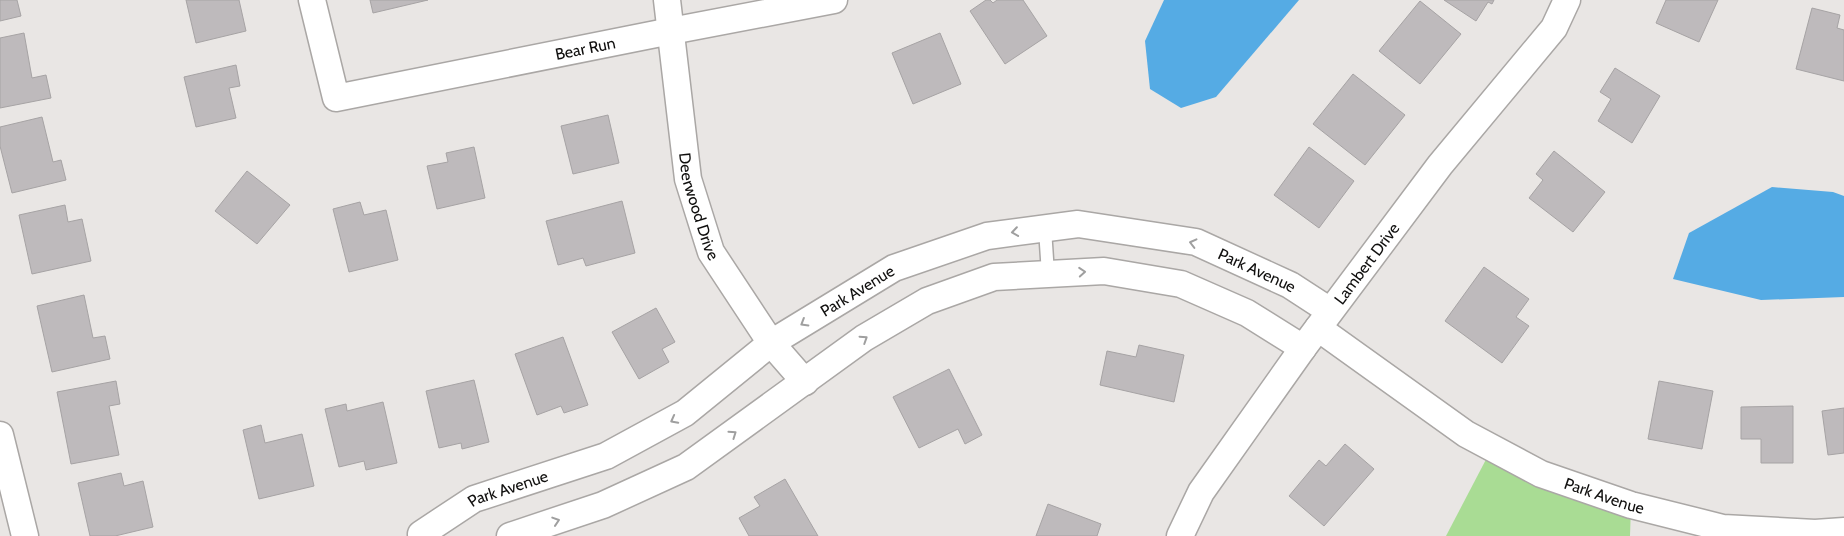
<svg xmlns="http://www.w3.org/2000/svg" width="1844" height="536" viewBox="0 0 1844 536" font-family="Cabin,sans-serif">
<rect width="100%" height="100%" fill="#e9e6e4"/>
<path fill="#a9dc94" d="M1492,448L1631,505L1630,536H1446Z"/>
<g fill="#55abe4">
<path d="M1164,0H1299L1216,97L1181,108L1150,89L1145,41Z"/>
<path d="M1772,187L1833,192L1844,196V297L1761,300L1673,279L1689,233Z"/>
</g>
<g fill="#bebabc" stroke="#a6a3a4">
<path d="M0,0H17L21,16L0,21Z"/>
<path d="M186,0H239L246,31L196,43Z"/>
<path d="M370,0H428L373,13Z"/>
<path d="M986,0H990L993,3L997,0H1023L1047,36L1005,64L970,11Z"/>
<path d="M1444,0H1494L1492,4L1488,2L1476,21Z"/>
<path d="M1666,0H1718L1699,42L1656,23Z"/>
<path d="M1420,1L1461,34L1420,84L1379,51Z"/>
<path d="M1812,8L1840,15L1837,28L1844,30V81L1796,69Z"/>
<path d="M24,33L32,78L46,75L51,98L0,108V38Z"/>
<path d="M940,33L961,84L913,104L892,53Z"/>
<path d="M236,65L240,86L229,88L236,118L196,127L184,77Z"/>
<path d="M1615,68L1660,96L1632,143L1598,121L1611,99L1600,92Z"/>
<path d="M1353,74L1405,115L1365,165L1313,124Z"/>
<path d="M608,115L619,163L573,174L561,126Z"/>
<path d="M42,117L53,162L61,160L66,180L12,193L0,146V127Z"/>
<path d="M474,147L485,198L437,209L427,166L448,162L446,153Z"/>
<path d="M1309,147L1354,181L1319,228L1274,195Z"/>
<path d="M1554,151L1605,192L1573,232L1529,198L1543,180L1536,174Z"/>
<path d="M247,171L290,205L257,244L215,211Z"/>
<path d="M622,201L635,253L586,266L583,258L558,265L546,221Z"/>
<path d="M360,202L364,215L386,210L398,260L349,272L333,209Z"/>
<path d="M65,205L68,222L82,219L91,261L32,274L19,215Z"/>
<path d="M1484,267L1529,299L1516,317L1529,326L1502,363L1445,321Z"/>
<path d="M84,295L93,338L105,336L110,359L52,372L37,306Z"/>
<path d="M656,308L675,342L662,349L669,362L639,379L612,332Z"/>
<path d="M563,337L588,405L564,413L561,406L537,415L515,354Z"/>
<path d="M1139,345L1184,355L1174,402L1100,385L1107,351L1136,357Z"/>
<path d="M949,369L982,435L965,444L958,429L919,448L893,397Z"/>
<path d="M474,380L489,442L462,449L461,443L439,448L426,391Z"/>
<path d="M116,381L120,404L109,406L119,455L71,464L57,392Z"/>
<path d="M1659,381L1713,391L1702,449L1648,439Z"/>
<path d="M383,402L397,463L366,470L364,461L339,467L325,409L346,404L347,411Z"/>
<path d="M1793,406V463H1761V439H1741V407Z"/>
<path d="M1844,408V453L1828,455L1822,411Z"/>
<path d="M261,425L265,443L302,434L314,486L259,499L243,430Z"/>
<path d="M1345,444L1374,469L1324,526L1289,496L1319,460L1326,466Z"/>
<path d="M121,473L124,486L143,481L153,527L115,536H90L78,483Z"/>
<path d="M785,479L818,536H749L739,518L760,506L754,497Z"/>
<path d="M1048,504L1101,524L1097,536H1036Z"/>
</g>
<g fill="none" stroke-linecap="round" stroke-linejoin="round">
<g stroke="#aaa7a5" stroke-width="15">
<path id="lane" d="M1045,229L1048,274"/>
</g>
<g stroke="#aaa7a5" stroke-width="29">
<g id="street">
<path id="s1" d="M312,0L336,98L671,31L834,0"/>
<path id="s2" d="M667,0L688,179L711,252L771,343L805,382"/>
<path id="s3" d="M1318,328L1466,434L1541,474L1631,505L1723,528L1815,533L1844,531"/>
<path d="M0,435L25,536"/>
<path id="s4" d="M421,534L474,499L606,456L685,413L771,343L894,268L987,236L1078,224L1196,242L1290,285L1330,311"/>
<path d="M510,536L603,505L686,467L864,338L927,301L994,277L1104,271L1181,284L1247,313L1303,348"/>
<path id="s5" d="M1180,536L1201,492L1303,348L1440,165L1554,28L1567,0"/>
</g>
</g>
<use href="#lane" stroke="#fff" stroke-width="12"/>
<use href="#street" stroke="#fff" stroke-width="26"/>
</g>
<defs><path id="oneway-chevron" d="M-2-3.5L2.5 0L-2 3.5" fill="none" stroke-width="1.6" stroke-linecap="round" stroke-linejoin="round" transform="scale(1.25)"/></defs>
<g stroke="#9f9f9f">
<use href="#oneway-chevron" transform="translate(1015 232) rotate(172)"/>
<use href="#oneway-chevron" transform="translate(1193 243) rotate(-166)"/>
<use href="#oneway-chevron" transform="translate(1082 272) rotate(-4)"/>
<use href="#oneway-chevron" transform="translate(804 323) rotate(149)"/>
<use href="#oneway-chevron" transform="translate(864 339) rotate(-33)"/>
<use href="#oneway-chevron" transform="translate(674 420) rotate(152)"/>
<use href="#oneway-chevron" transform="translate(733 434) rotate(-35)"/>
<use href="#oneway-chevron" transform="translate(556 521) rotate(-18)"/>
</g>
<g text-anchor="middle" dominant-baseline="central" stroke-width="5" stroke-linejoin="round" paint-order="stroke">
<g font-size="16" fill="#100f0e" stroke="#e9e6e4">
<text stroke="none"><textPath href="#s1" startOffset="355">Bear Run</textPath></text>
<text stroke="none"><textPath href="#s2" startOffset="209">Deerwood Drive</textPath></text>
<text stroke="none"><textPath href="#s5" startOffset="331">Lambert Drive</textPath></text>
<text stroke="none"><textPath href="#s4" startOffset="924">Park Avenue</textPath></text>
<text stroke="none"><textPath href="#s4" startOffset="504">Park Avenue</textPath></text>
<text stroke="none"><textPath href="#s4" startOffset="99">Park Avenue</textPath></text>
<text stroke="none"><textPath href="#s3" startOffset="334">Park Avenue</textPath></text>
</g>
</g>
</svg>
